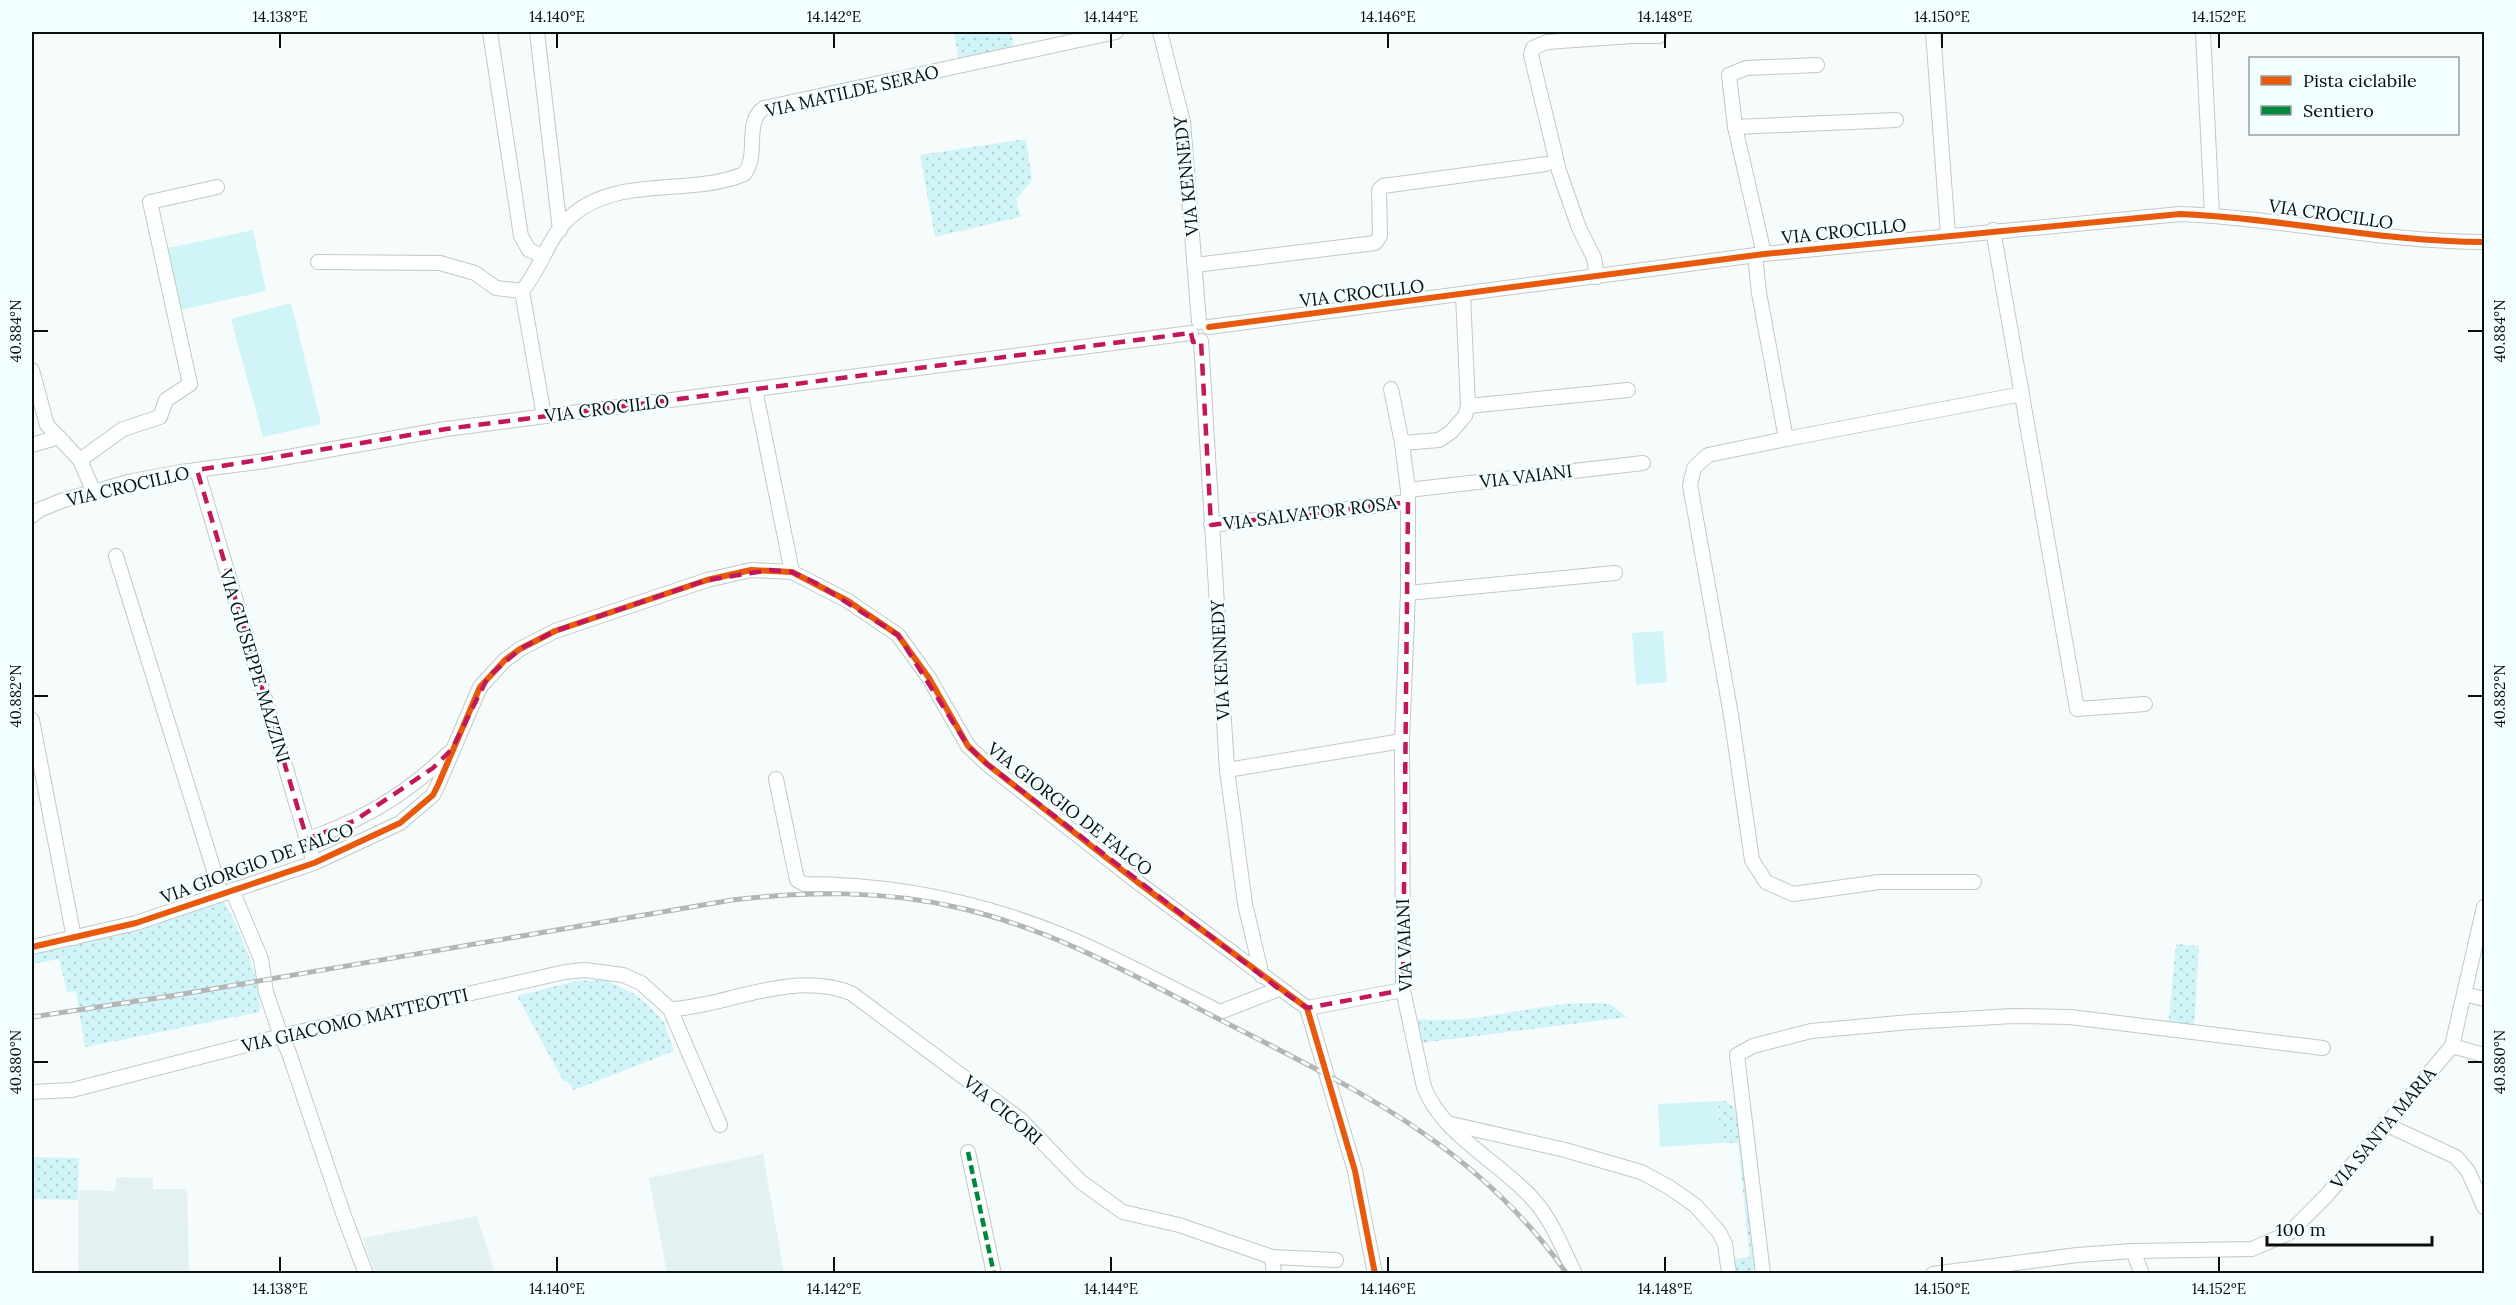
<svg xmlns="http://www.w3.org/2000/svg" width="2516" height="1305" viewBox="0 0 2516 1305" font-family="Lora,serif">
<defs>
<pattern id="grass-dots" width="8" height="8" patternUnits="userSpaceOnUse" patternTransform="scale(1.5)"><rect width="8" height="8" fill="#d0f4f8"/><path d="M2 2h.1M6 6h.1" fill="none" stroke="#b1d0d3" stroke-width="1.8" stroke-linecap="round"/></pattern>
</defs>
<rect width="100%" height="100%" fill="#f6fcfc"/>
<g fill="#e3f1f2">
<path d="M763,1154L784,1273H667L649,1178Z"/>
<path d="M116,1177L153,1178V1189H187L189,1273H78L79,1190L115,1191Z"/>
<path d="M477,1216L495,1273H375L363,1238Z"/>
</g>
<g fill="url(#grass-dots)">
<path d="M954,32H1011L1014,49L959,61Z"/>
<path d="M1026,139L1032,180L1016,200L1020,217L935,237L920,155Z"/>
<path d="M223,901L227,906C243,941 259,972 260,1012L85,1047L76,991L67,992L59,959L32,964V955L152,924Z"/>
<path d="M2176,944L2199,946L2194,1031L2168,1027Z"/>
<path d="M605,980L633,993L646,1003L664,1022L674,1051L574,1090L567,1081L564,1082L517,996L576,981Z"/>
<path d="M1599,1003L1610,1004L1627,1017L1420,1043L1418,1019C1465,1024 1511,1011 1557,1005C1571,1003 1585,1003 1599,1003Z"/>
<path d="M1718,1101H1725L1734,1107L1738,1117L1755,1265L1753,1273H1738L1733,1265L1735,1259L1750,1257L1738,1143H1720Z"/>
<path d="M34,1157L79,1158L78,1200L33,1199Z"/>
</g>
<g fill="#d0f4f8">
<path d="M253,230L266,291L176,311L163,249Z"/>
<path d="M291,303L321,424L263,437L231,319Z"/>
<path d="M1663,631L1667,682L1636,685L1632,633Z"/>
<path d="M1718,1101L1720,1143L1660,1147L1658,1104Z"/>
</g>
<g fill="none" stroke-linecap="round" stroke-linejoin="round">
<g stroke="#c3c7c7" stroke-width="16">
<g id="minor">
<path d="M490,32L521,236L529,250L543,256"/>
<path d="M537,32L560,230"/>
<path d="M1160,32L1183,122L1199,322"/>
<path d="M1933,32L1948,235"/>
<path d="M2203,32L2212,215"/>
<path d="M1631,36H1659"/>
<path d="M1735,127L1896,120"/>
<path d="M1993,230L2077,709L2145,704"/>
<path d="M1764,254L1735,127L1729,75L1746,68L1817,65"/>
<path d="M1755,255L1759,293L1786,439L1708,455L1694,468L1690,485L1731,715L1752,860L1766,882L1793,894L1880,882H1974"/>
<path d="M318,262L440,263L475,273L496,288L522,291"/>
<path d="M1195,265L1375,243L1380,236L1379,190L1383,186L1546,164"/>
<path d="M1597,277L1594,258L1579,228L1559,171L1531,55L1533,48L1547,42L1631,36V32"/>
<path d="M1209,327L1764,254L2180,214C2282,218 2382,242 2484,242"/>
<path d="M1201,341L1227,770L1245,904L1262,976"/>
<path d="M32,370L47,425L80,460L93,490"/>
<path d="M755,389L792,572"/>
<path d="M1391,389L1402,443L1439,440L1451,432L1465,416L1468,406L1463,295"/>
<path d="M1468,406L1628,390"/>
<path d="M544,416L522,291C541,269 547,239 569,218C616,174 689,197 744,174C760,155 743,122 764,108L1116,32"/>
<path d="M1786,439L2022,394"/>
<path d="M1402,443L1408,490V593L1402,741L1403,990L1424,1087C1442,1134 1499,1162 1532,1198C1552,1220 1562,1247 1575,1274"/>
<path d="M32,445L59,437"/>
<path d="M80,460L123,429L160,417L166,400L190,384L150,202L217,187"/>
<path d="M197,470L314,863"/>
<path d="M1408,490L1643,463"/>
<path d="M32,516L39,510L61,501L132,481L181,472L265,461L446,429L1191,333"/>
<path d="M1211,525L1408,502"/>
<path d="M116,556L221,893"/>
<path d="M1408,593L1615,573"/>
<path d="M32,720L74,938"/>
<path d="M1227,770L1402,741"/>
<path d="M776,779L797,880L804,884C894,884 981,902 1064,936C1117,958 1168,987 1220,1012L1279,989"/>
<path d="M307,839C360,822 409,792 449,753"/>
<path d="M232,890L261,959L266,992L281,1036L289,1053L344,1216L366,1274"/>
<path d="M32,947L136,923L314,863L400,823L433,795L438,785L480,687L505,660L520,649L555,631L707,580L751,570L792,572L848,601L898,635L929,678L968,746L987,764L1136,881L1307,1008L1355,1171L1375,1274"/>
<path d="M2465,994L2484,999"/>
<path d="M1307,1008L1403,990"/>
<path d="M670,1009C685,1009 700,1005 715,1002C760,991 806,976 851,993L1021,1120L1081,1182L1123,1212L1179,1225L1272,1257L1336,1260"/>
<path d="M2452,1046L2484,1055"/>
<path d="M32,1092L72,1090L281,1036L565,972L585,970L623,975L641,983L670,1009L720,1125"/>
<path d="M1447,1123L1565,1150L1641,1172L1669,1187L1696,1206L1719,1232L1725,1244L1729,1274"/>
<path d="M2385,1124L2456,1157L2468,1171L2484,1207"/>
<path d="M968,1152L994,1274"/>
<path d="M2133,1251L2142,1274"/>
<path d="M1272,1257L1274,1274"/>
<path d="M1763,1274L1737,1055L1753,1046L1811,1031L1910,1022L2013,1016L2070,1017L2323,1048"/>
<path d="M1933,1274L2077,1255L2133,1251L2252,1249L2289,1233L2327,1195L2452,1046L2484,907"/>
</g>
</g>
<use href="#minor" stroke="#feffff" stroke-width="14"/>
<g stroke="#b5b5b5" stroke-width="5">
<path id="rail" d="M32,1017L177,995L732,900C809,891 884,890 960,908C1047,928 1126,971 1205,1012C1345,1084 1473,1140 1567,1274"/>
</g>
<use href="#rail" stroke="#f3feff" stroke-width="3" stroke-dasharray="9" stroke-linecap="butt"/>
<path stroke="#00873e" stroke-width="4.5" stroke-dasharray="9 4.5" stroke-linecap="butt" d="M968,1152L994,1274"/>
<g stroke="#f3feff" stroke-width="10">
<g id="cycleway">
<path d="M1209,327L1764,254L2180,214C2282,218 2382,242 2484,242"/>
<path d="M32,947L136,923L314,863L400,823L433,795L438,785L480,687L505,660L520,649L555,631L707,580L751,570L792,572L848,601L898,635L929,678L968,746L987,764L1136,881L1307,1008L1355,1171L1375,1274"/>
</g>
</g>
<use href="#cycleway" stroke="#e8590c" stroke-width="6"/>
</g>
<path fill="none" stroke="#c2185b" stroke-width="4.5" stroke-dasharray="12 8" stroke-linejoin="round" d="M1191,333L1193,342L1201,341L1211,525L1408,502L1403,990L1307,1008L1279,989L987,764L968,746L898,635L816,583L792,572L770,570L707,580L555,631L520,649L488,677L452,749L433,768L354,821L307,839L197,470L446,429Z"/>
<path fill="none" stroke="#0a0e0e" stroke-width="2" d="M280,33V48M557,33V48M834,33V48M1111,33V48M1388,33V48M1665,33V48M1942,33V48M2219,33V48M33,331H48M2468,331H2483M33,696H48M2468,696H2483M33,1062H48M2468,1062H2483M280,1257V1272M557,1257V1272M834,1257V1272M1111,1257V1272M1388,1257V1272M1665,1257V1272M1942,1257V1272M2219,1257V1272"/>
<g text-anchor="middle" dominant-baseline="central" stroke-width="5" stroke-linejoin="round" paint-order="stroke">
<g font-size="18" fill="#0a0e0e" stroke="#f3feff">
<text transform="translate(852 91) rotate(-13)">VIA MATILDE SERAO</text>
<text transform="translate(1186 176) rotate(-96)">VIA KENNEDY</text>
<text transform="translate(2331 214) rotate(8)">VIA CROCILLO</text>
<text transform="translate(1844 231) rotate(-6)">VIA CROCILLO</text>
<text transform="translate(1362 293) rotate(-7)">VIA CROCILLO</text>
<text transform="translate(607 408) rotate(-7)">VIA CROCILLO</text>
<text transform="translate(1526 476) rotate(-7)">VIA VAIANI</text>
<text transform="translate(128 486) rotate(-13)">VIA CROCILLO</text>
<text transform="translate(1310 513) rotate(-7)">VIA SALVATOR ROSA</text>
<text transform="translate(1220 660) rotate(-93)">VIA KENNEDY</text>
<text transform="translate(255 666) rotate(73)">VIA GIUSEPPE MAZZINI</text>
<text transform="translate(1070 809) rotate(38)">VIA GIORGIO DE FALCO</text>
<text transform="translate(257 863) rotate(-20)">VIA GIORGIO DE FALCO</text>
<text transform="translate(1404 945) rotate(-92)">VIA VAIANI</text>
<text transform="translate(355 1020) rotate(-13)">VIA GIACOMO MATTEOTTI</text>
<text transform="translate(1003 1110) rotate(40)">VIA CICORI</text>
<text transform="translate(2383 1128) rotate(-50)">VIA SANTA MARIA</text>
</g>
</g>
<rect width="2516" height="1305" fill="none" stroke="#f3feff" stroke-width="66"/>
<rect x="2249" y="57" width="210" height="78" fill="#f3feff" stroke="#969e9f" stroke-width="1.5"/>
<rect x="2261" y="76" width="30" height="9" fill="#e8590c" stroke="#969e9f" stroke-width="1.5"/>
<text x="2303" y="87" font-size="18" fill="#0a0e0e">Pista ciclabile</text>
<rect x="2261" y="106" width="30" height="9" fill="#00873e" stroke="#969e9f" stroke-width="1.5"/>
<text x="2303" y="117" font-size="18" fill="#0a0e0e">Sentiero</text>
<path d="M2267 1236v9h165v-9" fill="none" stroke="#0a0e0e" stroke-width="3"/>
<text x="2276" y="1236" font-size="18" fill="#0a0e0e" stroke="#f3feff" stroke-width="4.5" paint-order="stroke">100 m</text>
<rect x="33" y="33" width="2450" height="1239" fill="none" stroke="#0a0e0e" stroke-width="2"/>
<g font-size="15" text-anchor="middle" fill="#0a0e0e">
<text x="280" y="22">14.138°E</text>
<text x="557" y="22">14.140°E</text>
<text x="834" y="22">14.142°E</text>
<text x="1111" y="22">14.144°E</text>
<text x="1388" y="22">14.146°E</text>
<text x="1665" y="22">14.148°E</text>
<text x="1942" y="22">14.150°E</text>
<text x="2219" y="22">14.152°E</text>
<text transform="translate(16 331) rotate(-90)" y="5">40.884°N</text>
<text transform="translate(2500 331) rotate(-90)" y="5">40.884°N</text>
<text transform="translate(16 696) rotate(-90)" y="5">40.882°N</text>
<text transform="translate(2500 696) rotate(-90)" y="5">40.882°N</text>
<text transform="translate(16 1062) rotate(-90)" y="5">40.880°N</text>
<text transform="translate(2500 1062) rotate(-90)" y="5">40.880°N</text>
<text x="280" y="1294">14.138°E</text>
<text x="557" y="1294">14.140°E</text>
<text x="834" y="1294">14.142°E</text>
<text x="1111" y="1294">14.144°E</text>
<text x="1388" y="1294">14.146°E</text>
<text x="1665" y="1294">14.148°E</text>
<text x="1942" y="1294">14.150°E</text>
<text x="2219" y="1294">14.152°E</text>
</g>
</svg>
